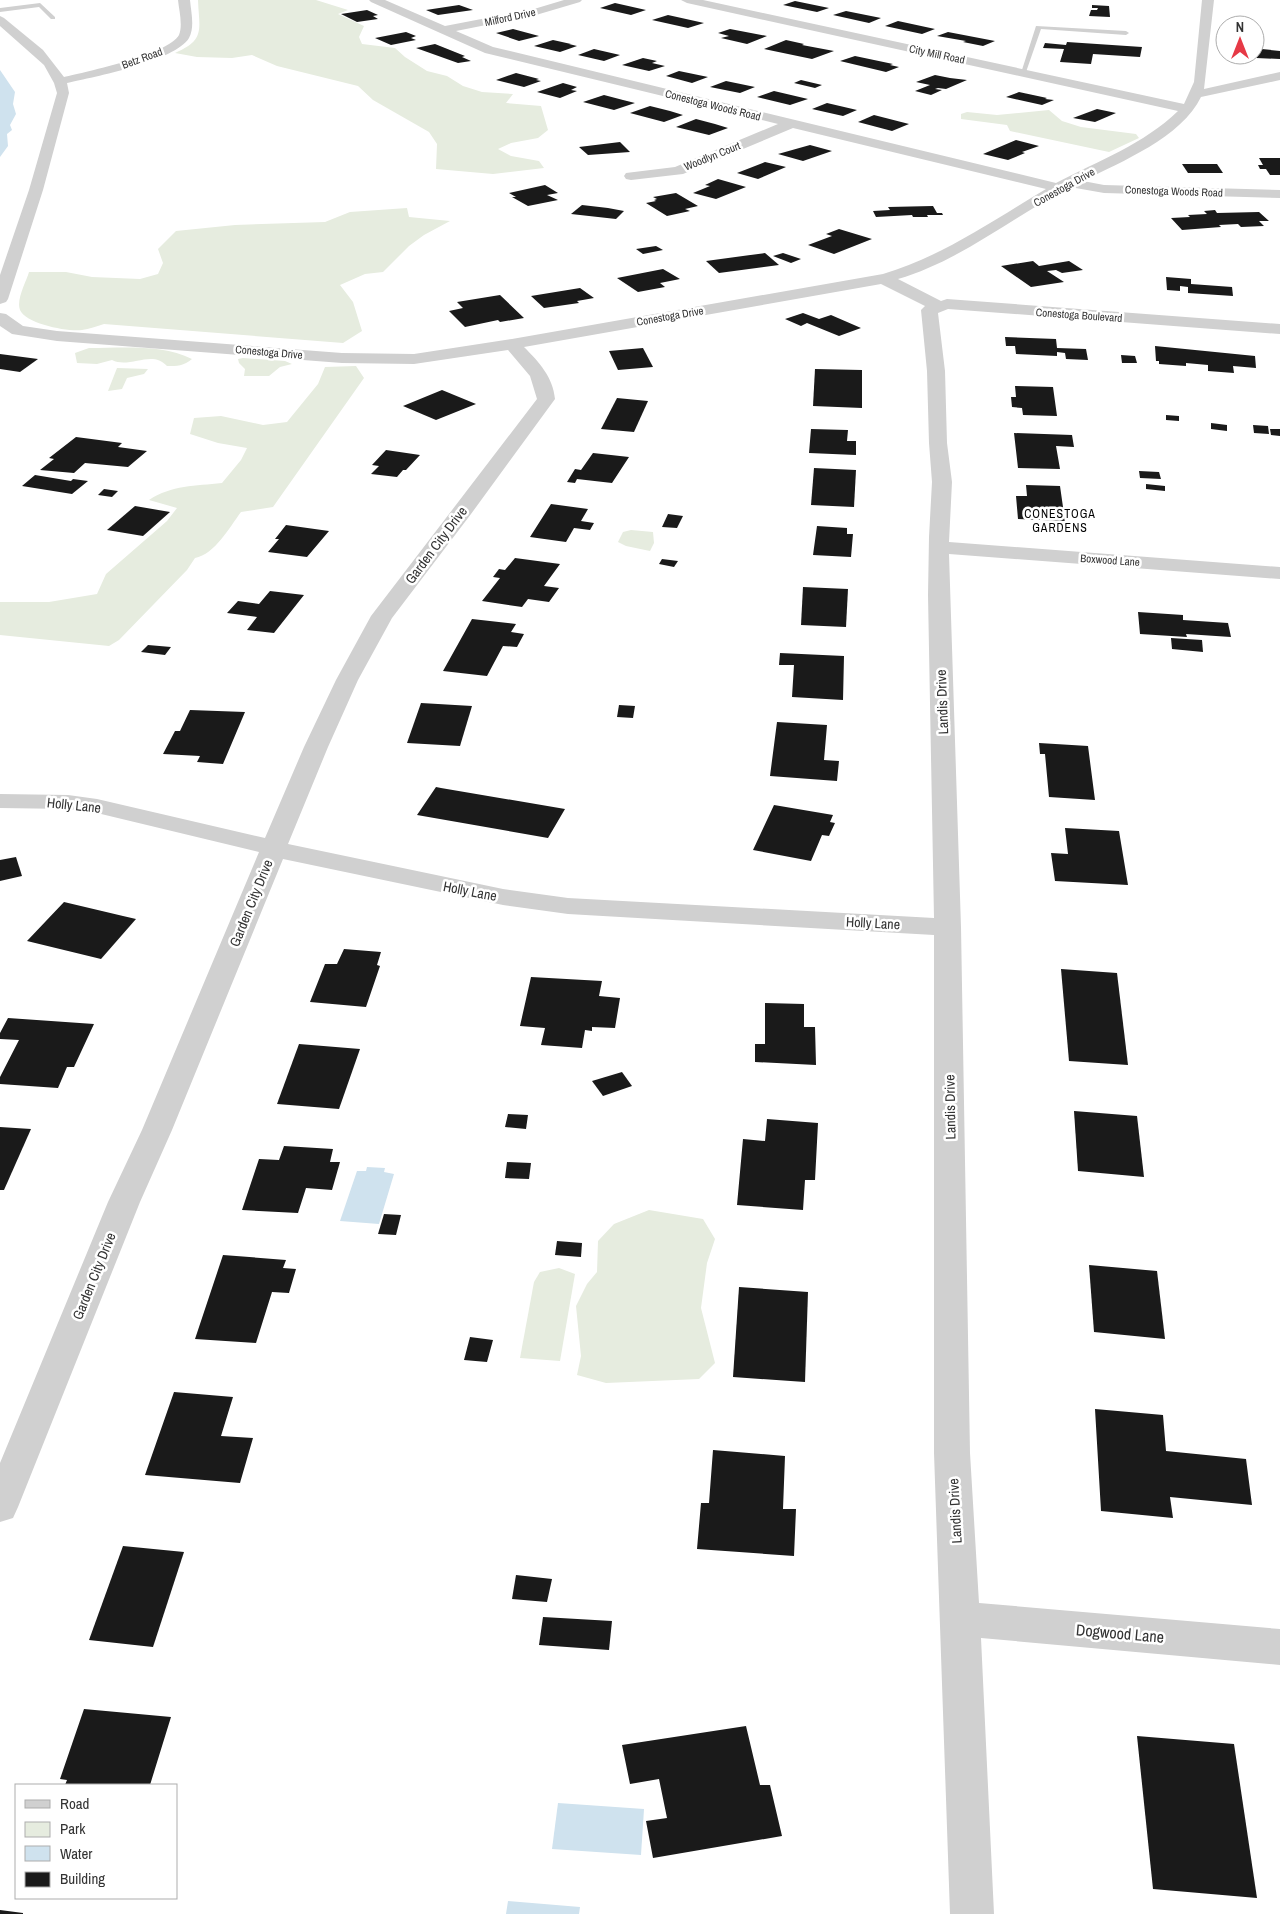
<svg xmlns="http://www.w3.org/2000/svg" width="1280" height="1914" viewBox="0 0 1280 1914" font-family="'Archivo Narrow',sans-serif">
<rect width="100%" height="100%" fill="#fff"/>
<g fill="#e6ecdf">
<path d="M198,0H316L348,10L338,14L364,26L359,37L362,44L395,48L405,57L427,71L447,76L463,86L482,92L513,94L506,103L541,106L548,130L538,138L511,143L498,149L511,156L539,161L544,168L493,174L436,169L437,144L429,132L373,100L358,86L277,66L252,55L232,58L197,57L175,53C206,40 199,29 198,0Z"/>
<path d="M1049,110L1062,121L1081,127L1136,134L1139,138L1109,152L1010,131L1007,125L961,119V114L967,112L997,115Z"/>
<path d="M407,208L409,217L450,221L424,235L409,246L383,272L365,274L340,285L353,302L362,331L343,343L104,324C97,326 89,329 82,330C68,332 26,324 20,310C16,300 26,282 29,272H66L92,277L140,279L158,274L163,263L158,249L176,231L235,225L325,222L350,212Z"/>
<path d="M89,348C123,348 162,344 192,359C184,366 177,366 167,366C152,349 130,369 112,360L97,364L77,363L75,353Z"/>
<path d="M243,358L285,361L292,364L280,367L269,376H244L245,369L239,363L238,359Z"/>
<path d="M356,366L364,378L273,507L241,512C229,528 215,554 195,558L187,570L119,640L109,646L0,635V602H49L97,594L106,574L167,521L177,508L149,500C172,485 195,486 222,483L241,460L247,448L218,443L190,434L194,418L221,416L263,425L287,422L318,384L325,367Z"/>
<path d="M117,368L148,369L144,374L127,378L122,389L108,391Z"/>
<path d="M631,530L653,532L654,543L650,551L626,546L618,542L623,532Z"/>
<path d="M649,1210L703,1219L715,1239L707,1263L701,1308L715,1363L699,1379L606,1383L577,1375L581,1356L576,1306L587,1284L597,1272L598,1241L614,1224Z"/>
<path d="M559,1268L575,1274L560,1361L520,1358L534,1282L540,1272Z"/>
</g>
<g fill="#cfe2ee">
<path d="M0,70L15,92L13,104L16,114L10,125L12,130L7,134L8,146L0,157Z"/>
<path d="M367,1167L385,1168L384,1172L394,1174L379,1224L340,1221L357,1171H366Z"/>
<path d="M558,1803L644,1809L641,1855L552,1849Z"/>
<path d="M508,1901L580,1907L579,1914H506Z"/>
</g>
<g fill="#1a1a1a">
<path d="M795,1L829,8L817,12L783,5Z"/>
<path d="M615,3L646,10L631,15L600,8Z"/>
<path d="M459,5L473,10L438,15L426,10Z"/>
<path d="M1092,5L1109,6L1110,17L1089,16L1091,10H1097L1098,8H1092Z"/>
<path d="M367,10L378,15L373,16L378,19L357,22L341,14Z"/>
<path d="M846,11L881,18L869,23L833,15Z"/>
<path d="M668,15L704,23L688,28L652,20Z"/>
<path d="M898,21L935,29L922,34L885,26Z"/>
<path d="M513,29L539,36L519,41L496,33Z"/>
<path d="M730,29L767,36L747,44L721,38L729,36L718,33Z"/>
<path d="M406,32L416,36L411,38L416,40L391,45L375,38Z"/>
<path d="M948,32L995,41L983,46L963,42L966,41L937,36Z"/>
<path d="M553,40L571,44H569L577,46L560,52L534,46Z"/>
<path d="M786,40L804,44L802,45L834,51L812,59L764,49Z"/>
<path d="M1067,42L1142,47L1140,57L1093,54L1091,64L1060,62L1064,49L1043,48L1045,43L1066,45Z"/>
<path d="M435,44L465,56L462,57L471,61L458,63L416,48Z"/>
<path d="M594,49L620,55L604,61L578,55Z"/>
<path d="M1262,49L1280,51V59L1256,58Z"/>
<path d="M855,56L893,64L890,65L899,67L886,72L840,61Z"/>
<path d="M643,58L657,61L652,63L665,66L649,71L622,65Z"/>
<path d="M679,71L708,77L692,83L666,76Z"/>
<path d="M516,73L539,79L536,80L541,81L524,87L496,80Z"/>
<path d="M935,75L950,78L967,80L946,89L938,88L935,89L942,90L931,95L915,91L930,85L916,82Z"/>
<path d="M801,80L822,85L815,88L794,83Z"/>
<path d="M726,81L755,87L740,93L710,87Z"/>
<path d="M563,83L577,87L571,90L577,91L560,98L537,92Z"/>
<path d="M774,91L808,99L790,105L757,97Z"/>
<path d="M1019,92L1047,98L1045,99L1054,100L1042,105L1006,97Z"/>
<path d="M604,95L623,100L635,103L614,110L583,102Z"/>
<path d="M827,103L857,110L843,116L812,109Z"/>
<path d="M650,106L670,111L683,115L664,122L630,113Z"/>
<path d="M1097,109L1116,113L1095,122L1073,118Z"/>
<path d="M874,115L909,124L892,131L858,122Z"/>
<path d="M696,119L715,124L728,128L709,135L676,127Z"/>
<path d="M1016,140L1039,146L1022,152L1025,153L1008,160L983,154Z"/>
<path d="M620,142L630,152L588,155L579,147Z"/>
<path d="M810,145L832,151L803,161L778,154Z"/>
<path d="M1259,158H1280V175H1270L1266,169H1260L1258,165H1263Z"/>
<path d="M765,162L786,167L758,179L737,173Z"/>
<path d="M1182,164H1217L1223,173H1188Z"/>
<path d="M718,179L746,187L716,199L693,193L710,186L705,185Z"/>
<path d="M545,185L558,193L547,195L558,200L528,206L512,197H516L509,193Z"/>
<path d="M676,193L698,206L685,209L690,211L667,216L646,203L656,201L654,200L657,199L653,197Z"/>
<path d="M582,205L608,208L624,211L616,219L571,214Z"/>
<path d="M933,206L937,213H942L943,215H927L928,217H913L912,215L876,217L873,211L890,210L888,207Z"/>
<path d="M1215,210L1217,213L1259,212L1269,221H1259L1264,226L1241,227L1238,224L1219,225L1221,227L1182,230L1171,218L1190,217L1188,215L1207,214L1204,211Z"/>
<path d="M839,229L872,239L834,254L808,245L832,236L826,234Z"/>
<path d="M656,246L663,250L643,254L636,249Z"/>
<path d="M765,253L779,265L719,273L706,261Z"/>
<path d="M783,253L801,259L791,263L773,256Z"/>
<path d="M1033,261L1039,266L1069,261L1083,270L1062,273L1056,270L1047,271L1064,282L1031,287L1001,266Z"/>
<path d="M663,269L680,279L660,283L665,287L638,292L617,278Z"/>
<path d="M1166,277L1191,279V284L1232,287L1233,296L1188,293V287L1180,286V291L1167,290Z"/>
<path d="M580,288L594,298L577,301L579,303L544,308L531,296Z"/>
<path d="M500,295L524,318L500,322L498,320L465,327L449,311L463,308L457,302Z"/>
<path d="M803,313L819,319L831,315L861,328L839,336L807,323L801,326L785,319Z"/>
<path d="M1005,337L1056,339L1057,348L1086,349L1088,360L1066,359L1065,353L1057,352V356L1016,354L1015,346H1006Z"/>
<path d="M1155,346L1255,356L1256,368L1233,366L1234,373L1208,371V365L1186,363V366L1159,364V361H1156Z"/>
<path d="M643,348L653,367L618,370L609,351Z"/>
<path d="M0,354L38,359L20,372L0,369Z"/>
<path d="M1121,355L1135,356L1137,363H1122Z"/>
<path d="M815,369L862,370V408L813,406Z"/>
<path d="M1015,386L1053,387L1057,416L1023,415L1022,408L1012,407L1011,397H1016Z"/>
<path d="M442,390L476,404L436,420L403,406Z"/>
<path d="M617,398L648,401L634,432L601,429Z"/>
<path d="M1166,415L1179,416V421L1166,420Z"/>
<path d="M1211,423L1227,425V431L1211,429Z"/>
<path d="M1253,425L1268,426L1269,434L1254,433Z"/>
<path d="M811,429L848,430L847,441H856V455L809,453Z"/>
<path d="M1270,429H1280V436L1271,435Z"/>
<path d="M1014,433L1072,435L1074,447L1056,446L1060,469L1018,468Z"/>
<path d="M76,437L122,443L118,447L147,451L128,467L85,463L74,473L40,470L54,459L49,458Z"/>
<path d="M386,450L420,455L406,470H403L397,477L371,474L379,466L372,465Z"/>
<path d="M593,453L629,457L612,483L577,479L575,483L567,482L575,469L581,470Z"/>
<path d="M814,468L856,470L854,507L811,505Z"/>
<path d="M1139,471L1159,472L1161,479L1140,478Z"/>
<path d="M35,475L71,481L73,479L88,481L72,494L22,486Z"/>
<path d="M1146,484L1165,486V491L1146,489Z"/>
<path d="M1026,485L1060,486L1065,521L1018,519L1016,496H1027Z"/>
<path d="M104,489L118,491L112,497L98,495Z"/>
<path d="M551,504L588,509L581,521L594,523L590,530L574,528L566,542L530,537Z"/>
<path d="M135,506L170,512L143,536L107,530Z"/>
<path d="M668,514L683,516L677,528L662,527Z"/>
<path d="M286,525L329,531L307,557L268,552L279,539H275Z"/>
<path d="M817,526L847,528V534H853L851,557L813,555Z"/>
<path d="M515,558L560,564L544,586L559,588L549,602L528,599L522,607L482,601L500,578L493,577L499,569L505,570Z"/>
<path d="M662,559L678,561L674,567L659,564Z"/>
<path d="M803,587L848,589L846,627L801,625Z"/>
<path d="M270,591L304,595L274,633L247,630L257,617L227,613L238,601L259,604Z"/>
<path d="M1138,612L1183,615V620L1228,623L1231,637L1186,634L1187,637L1140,634Z"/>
<path d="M472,619L516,624L511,632L524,634L517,647L503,646L487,676L443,671Z"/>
<path d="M1171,638L1202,640L1203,652L1172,649Z"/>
<path d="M148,645L171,647L165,655L141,652Z"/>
<path d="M780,653L844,656L843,700L792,697L794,665H779Z"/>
<path d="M421,703L472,706L460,746L407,743Z"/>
<path d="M619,705L635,706L633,718L617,717Z"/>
<path d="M190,710L245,712L223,764L197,762L200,756L163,754L175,731H180Z"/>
<path d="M777,722L827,725L824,760L839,761L837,781L770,776Z"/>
<path d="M1039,743L1088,746L1095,800L1049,797L1045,754H1040Z"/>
<path d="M436,787L441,788L565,809L548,838L417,815Z"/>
<path d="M774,805L833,815L830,822L835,823L829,836L822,835L811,861L753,850Z"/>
<path d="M1065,828L1119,831L1128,885L1055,881L1051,853L1068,854Z"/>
<path d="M16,857L22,876L0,881V860Z"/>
<path d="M64,902L123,916L136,919L101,959L27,941Z"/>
<path d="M344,949L381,952L377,965L380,966L366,1007L310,1002L325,964H337Z"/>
<path d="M1061,969L1117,973L1128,1065L1069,1061Z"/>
<path d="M531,977L602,981L599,996L620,998L615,1028L592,1027V1031L585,1030L582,1048L541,1045L545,1028L520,1026Z"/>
<path d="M765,1003L804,1004V1027H815L816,1065L755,1062V1044H765Z"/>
<path d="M8,1018L94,1024L74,1067H67L58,1088L0,1084V1077L19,1040L0,1039V1033Z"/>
<path d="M299,1044L360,1049L339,1109L277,1104Z"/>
<path d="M622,1072L632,1086L603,1096L592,1081Z"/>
<path d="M1074,1111L1137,1116L1144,1177L1078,1171Z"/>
<path d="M508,1114L528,1115L526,1129L505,1127Z"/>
<path d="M767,1119L818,1123L815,1180H805L803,1210L737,1205L743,1139L765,1141Z"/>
<path d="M0,1127L31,1129L4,1190H0Z"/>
<path d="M284,1146L333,1149L330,1162H340L332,1190L306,1188L298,1213L242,1210L259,1159L279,1160Z"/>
<path d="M507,1162L531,1163L529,1179L505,1178Z"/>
<path d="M384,1214L401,1215L396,1235L378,1234Z"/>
<path d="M557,1241L582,1243L581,1257L555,1255Z"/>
<path d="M223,1255L286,1260L283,1268L296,1269L289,1293L272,1292L256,1343L195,1339Z"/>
<path d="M1089,1265L1157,1271L1165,1339L1094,1332Z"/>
<path d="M739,1287L808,1292L805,1382L733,1377Z"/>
<path d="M470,1337L493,1340L487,1362L464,1360Z"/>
<path d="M174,1392L233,1397L221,1436L253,1438L240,1483L145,1475Z"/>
<path d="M1095,1409L1163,1415L1166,1451L1246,1459L1252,1505L1170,1497L1173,1518L1101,1511Z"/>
<path d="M713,1450L785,1456L783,1509H796L794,1556L697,1549L701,1503H709Z"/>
<path d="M123,1546L184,1552L153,1647L89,1640Z"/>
<path d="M516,1575L552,1579L547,1602L512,1599Z"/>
<path d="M543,1617L612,1621L609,1650L539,1645Z"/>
<path d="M84,1709L171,1717L150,1785H65L67,1780L60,1779Z"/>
<path d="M746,1726L760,1785H770L782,1836L653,1858L646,1821L667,1818L659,1779L630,1784L622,1745Z"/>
<path d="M1137,1736L1234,1744L1257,1898L1153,1889Z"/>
<path d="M0,1910L23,1913V1914H0Z"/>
</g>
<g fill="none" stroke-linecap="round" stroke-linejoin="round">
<g fill="#d0d0d0" fill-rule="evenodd">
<path d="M40,3L55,17V19H51L39,7L0,12V8Z"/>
<path d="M1036,26L1126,31L1129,33L1126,35L1041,29L1026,72L1021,73Z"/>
</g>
<g fill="#d0d0d0" fill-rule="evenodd">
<path d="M178,0H190C191,12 195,27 189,38C175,61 94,77 67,83L69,93L43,190L8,299L6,302L0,304V275L29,190L57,93L54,83L44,65L0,26V16L4,18L43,50L64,77C86,72 169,54 179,35C183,25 179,10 178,0Z"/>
<path d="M369,0H385L445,26L534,9L564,0H582L580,2L536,15L456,31L493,47L1056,183C1098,161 1144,144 1178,111L687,3L681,0H703L1184,104L1194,82L1202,0H1214L1204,89L1280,72V80L1201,97C1182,137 1121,162 1083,181L1104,185L1280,190V198L1104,193L1070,187C1013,217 960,261 898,279L941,301L947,299L1280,324V334L948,309L938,313L945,371L947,443L952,482L949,542L1280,567V579L949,554L961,927L970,1453L979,1603L1280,1629V1665L981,1638L994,1914H950L934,1453V935L568,914L503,905L283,859L172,1130L140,1202L18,1507L13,1518L0,1522V1463L108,1202L142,1130L259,852L97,813L68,809L0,808V794L68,795L97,799L265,838L304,747L336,680L371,616L537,399L530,376L508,350L414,364L342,363L57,341L12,334L0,326V313L6,314L23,326L57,331L342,353L414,354L512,339L883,274C941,257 994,220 1046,189L793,128L683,174L631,180L626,179L624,176L626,173L675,167L778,124L485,53L371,2ZM881,284L925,306L921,310L927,371L929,443L932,482L929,537L928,595L934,918L568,898L503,889L288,844L328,747L358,680L392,618L471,514L555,399C553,377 539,362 524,347Z"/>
</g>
</g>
<g text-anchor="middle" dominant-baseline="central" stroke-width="5" stroke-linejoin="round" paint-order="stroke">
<g font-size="11" fill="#333" stroke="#fff">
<text transform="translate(510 17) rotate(-12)">Milford Drive</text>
<text transform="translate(937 54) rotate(12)">City Mill Road</text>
<text transform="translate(142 58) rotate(-20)">Betz Road</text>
<text transform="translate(713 105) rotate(14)">Conestoga Woods Road</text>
<text transform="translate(712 156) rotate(-22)">Woodlyn Court</text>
<text transform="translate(1064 187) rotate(-29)">Conestoga Drive</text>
<text transform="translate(1174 191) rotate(2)">Conestoga Woods Road</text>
<text transform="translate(1079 315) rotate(4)">Conestoga Boulevard</text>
<text transform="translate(670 316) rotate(-10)">Conestoga Drive</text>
<text transform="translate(269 352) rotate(5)">Conestoga Drive</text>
<text transform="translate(1110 560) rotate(4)">Boxwood Lane</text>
</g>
<g font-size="12" letter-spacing="1" fill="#000" stroke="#fff">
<text x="1060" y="514">CONESTOGA<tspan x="1060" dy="14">GARDENS</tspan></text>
</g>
<g font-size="14" fill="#333" stroke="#fff">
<text transform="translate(436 545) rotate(-53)">Garden City Drive</text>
<text transform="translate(942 702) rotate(-92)">Landis Drive</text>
<text transform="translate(74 805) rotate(6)">Holly Lane</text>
<text transform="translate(470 891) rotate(11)">Holly Lane</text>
<text transform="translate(251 903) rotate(-68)">Garden City Drive</text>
<text transform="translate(873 923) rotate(3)">Holly Lane</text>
<text transform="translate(950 1107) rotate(-91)">Landis Drive</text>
<text transform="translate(94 1276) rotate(-68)">Garden City Drive</text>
<text transform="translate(955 1511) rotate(-93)">Landis Drive</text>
</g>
<g font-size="16" fill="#333" stroke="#fff">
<text transform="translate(1120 1633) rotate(5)">Dogwood Lane</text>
</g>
</g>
<rect x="15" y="1784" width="162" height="115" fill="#ffffff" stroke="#adadad"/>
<rect x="25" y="1800" width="25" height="8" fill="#d0d0d0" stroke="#adadad"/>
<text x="60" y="1809" font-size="15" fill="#333333">Road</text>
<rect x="25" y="1822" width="25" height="15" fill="#e6ecdf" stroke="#adadad"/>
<text x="60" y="1834" font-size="15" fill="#333333">Park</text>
<rect x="25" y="1846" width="25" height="15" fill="#cfe2ee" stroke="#adadad"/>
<text x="60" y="1859" font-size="15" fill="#333333">Water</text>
<rect x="25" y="1872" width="25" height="15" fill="#1a1a1a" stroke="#adadad"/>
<text x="60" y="1884" font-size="15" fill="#333333">Building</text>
<g transform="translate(1240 40)"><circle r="24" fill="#ffffff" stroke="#adadad"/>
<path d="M0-4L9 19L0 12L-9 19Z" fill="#e63946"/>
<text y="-8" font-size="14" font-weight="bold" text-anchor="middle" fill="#333333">N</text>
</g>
</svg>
